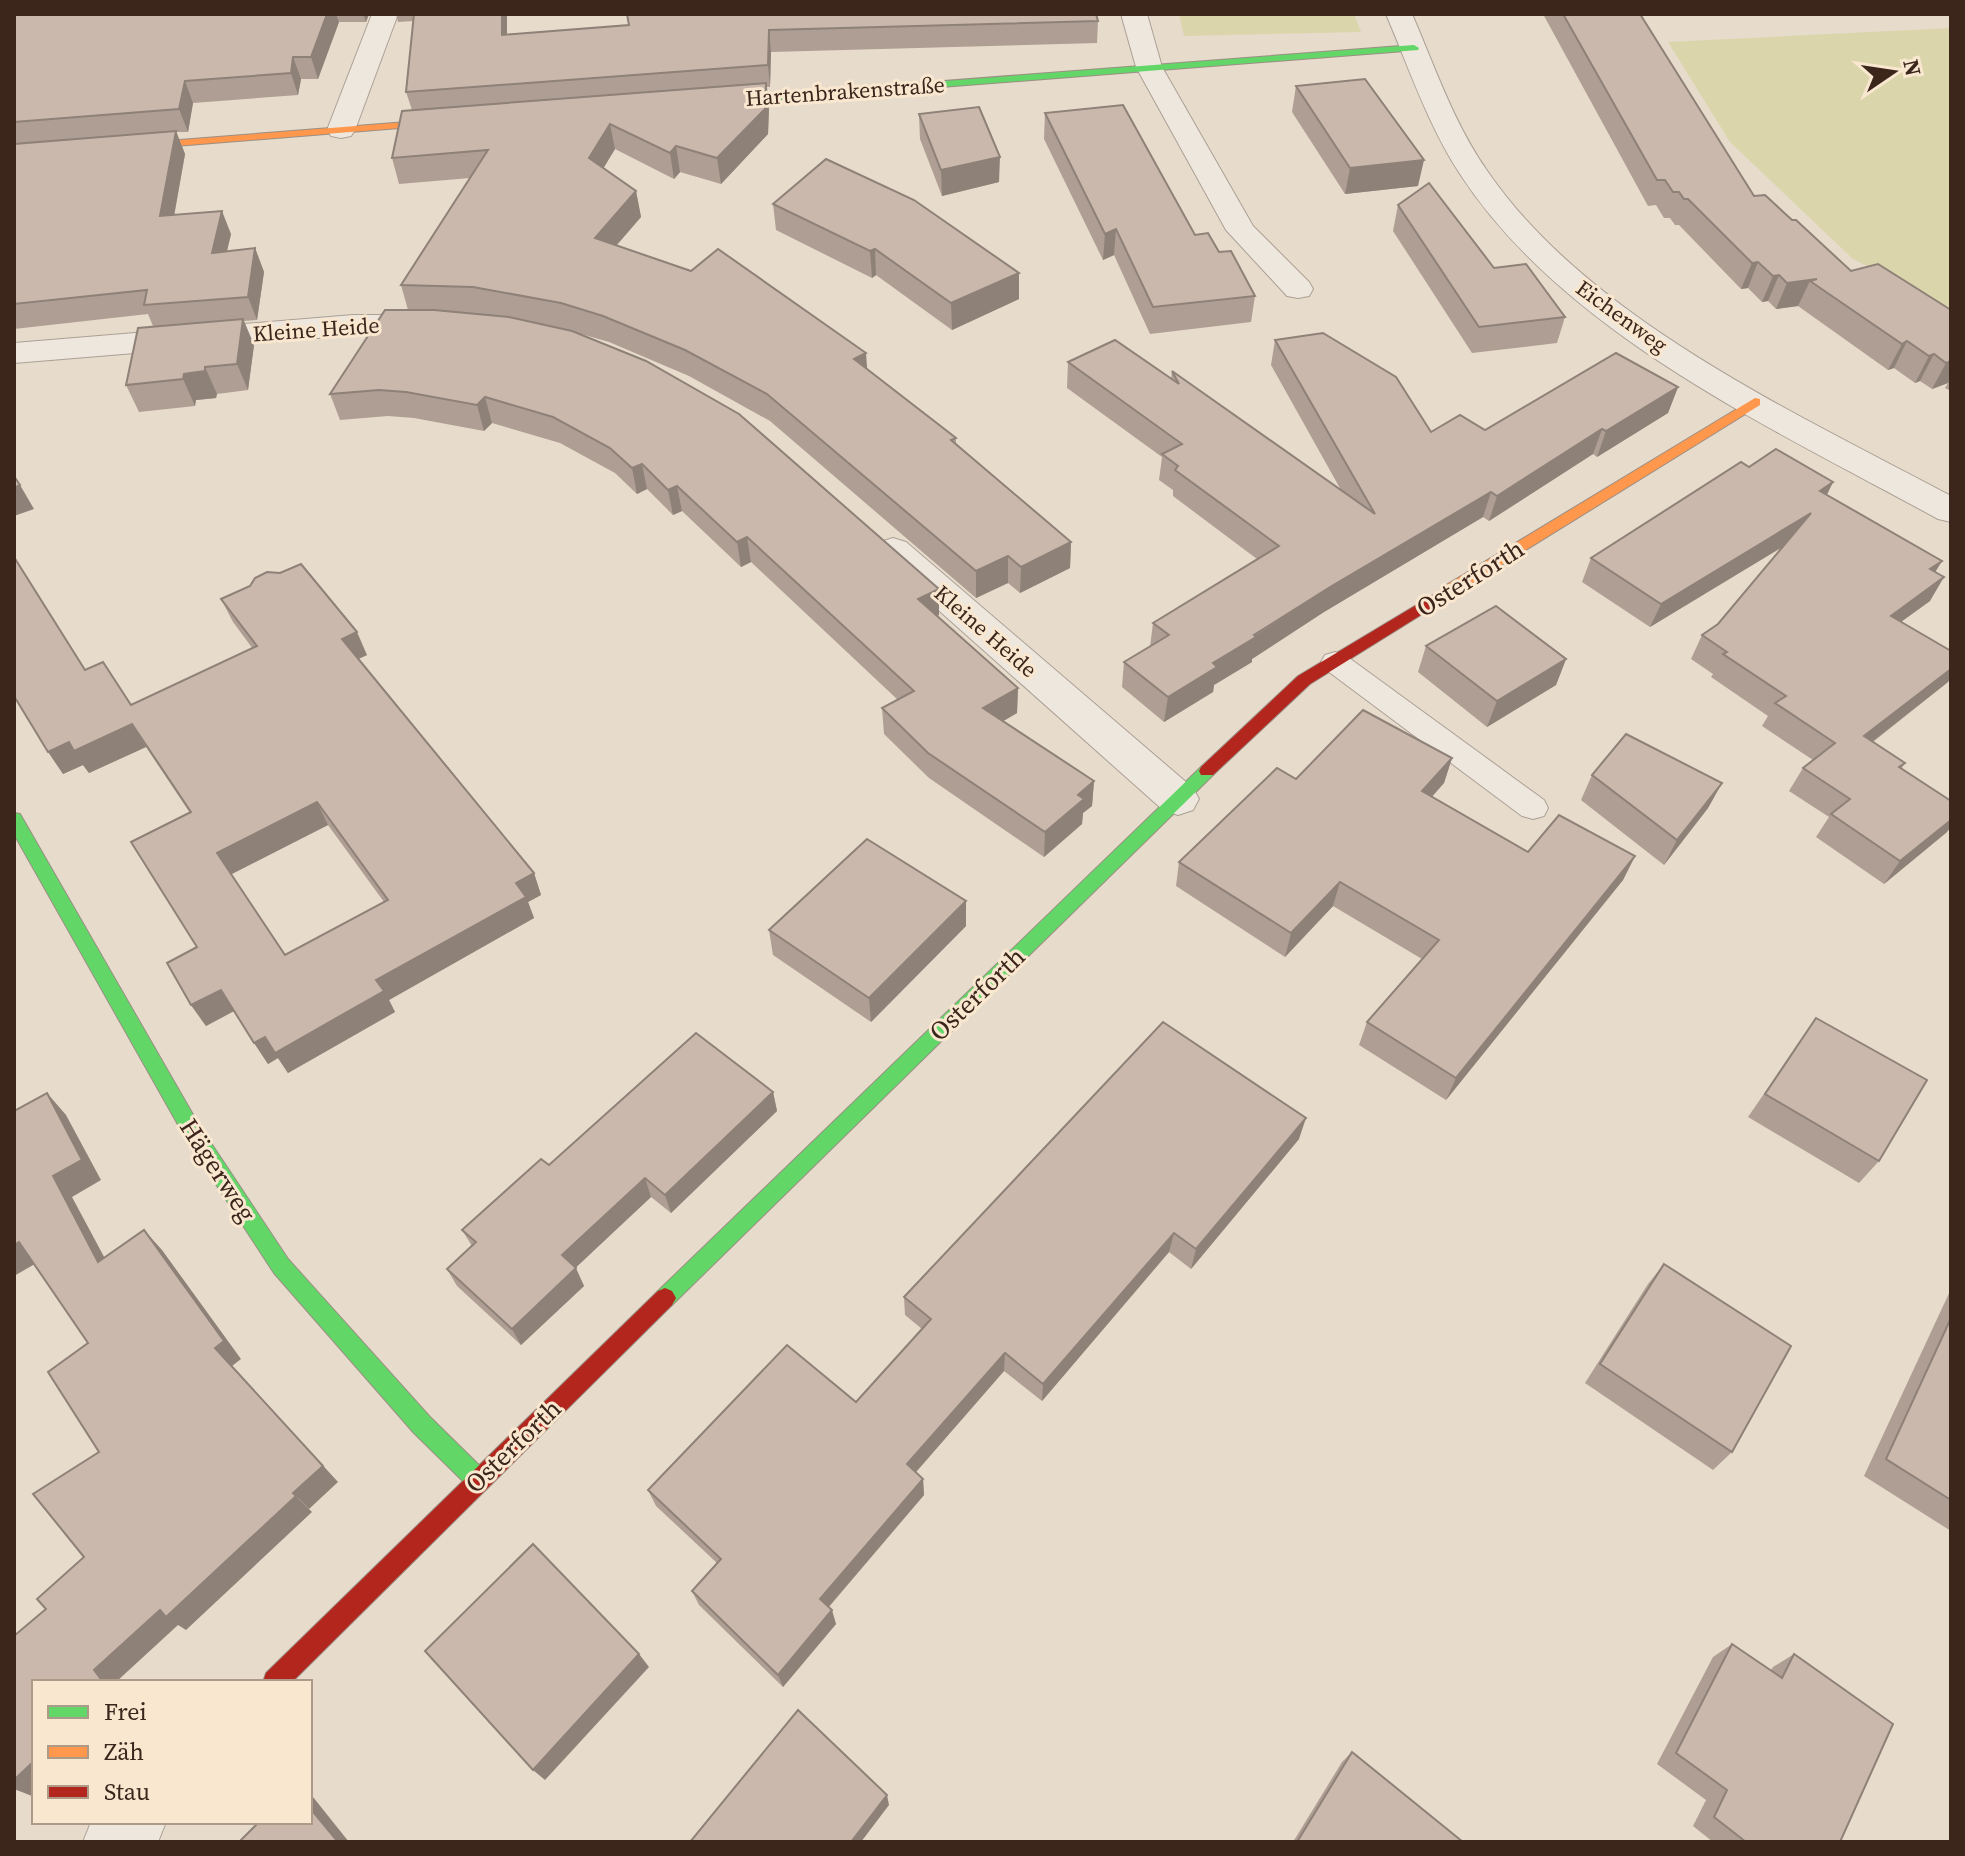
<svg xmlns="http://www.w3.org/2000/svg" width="1965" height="1856" viewBox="0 0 1965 1856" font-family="'Source Serif 4',serif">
<rect width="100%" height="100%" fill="#e7dbcb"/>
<g fill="#dbd5ac">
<path d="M1179,14H1354L1361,32L1184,36Z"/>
<path d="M1951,28V308L1853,259L1730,142L1668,42Z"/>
</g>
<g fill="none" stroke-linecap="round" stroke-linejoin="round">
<g stroke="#aca095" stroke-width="2">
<path id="lane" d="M1335,652L1345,655L1544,800L1548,808L1544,816L1533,819L1522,816L1325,669L1321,662L1325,655Z"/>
</g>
<g stroke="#aca095" stroke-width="2">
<g id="street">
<path d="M372,14H398L355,130L351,136L341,138L331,136L327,130Z"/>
<path d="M1121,14H1147L1162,67L1253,226L1309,282L1313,289L1309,296L1298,298L1287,296L1226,230L1136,67Z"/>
<path d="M1386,14H1412C1435,67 1454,124 1488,172C1589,319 1797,414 1951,496V522L1938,519C1776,430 1564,334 1460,174C1428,125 1409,68 1386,14Z"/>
<path d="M353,315H436L447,317L452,324L447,331L436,333L353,335L14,363V343Z"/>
<path d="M893,538L906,542L1193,788L1199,799L1193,810L1178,815L1163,810L880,558L875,550L880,542Z"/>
<path d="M91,1822H166L158,1842H83Z"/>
</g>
</g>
<g stroke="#9b8f85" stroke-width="2">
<g id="fast">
<path d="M1414,45L1419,48L1418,50L710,105L704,102L710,99Z"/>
<path d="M1207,765L1213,767L1215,771L1213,775L672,1305L665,1308L658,1305L654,1298L658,1291L1201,767Z"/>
<path d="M14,813L20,814L199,1125L288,1259L430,1417L486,1472L489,1480L486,1488L478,1491L470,1488L414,1433L274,1273L185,1137L14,834Z"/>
</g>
</g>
<g stroke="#9b8f85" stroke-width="2">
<g id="slow">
<path d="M458,118L462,119V123L14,159V153Z"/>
<path d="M1755,398L1760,399V405L1453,595H1443V587Z"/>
</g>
</g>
<g stroke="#9b8f85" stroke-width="2">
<g id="jam">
<path d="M1448,586L1456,591L1453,595L1310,684L1213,775H1201L1199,771L1201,767L1298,676Z"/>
<path d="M665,1288L672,1291L676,1298L672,1305L292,1682H263L266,1673L658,1291Z"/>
</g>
</g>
<use href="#lane" fill="#eee7de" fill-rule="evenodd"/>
<use href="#street" fill="#eee7de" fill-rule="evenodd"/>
<use href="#fast" fill="#63d668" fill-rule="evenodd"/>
<use href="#slow" fill="#ff974d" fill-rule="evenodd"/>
<use href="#jam" fill="#b3261e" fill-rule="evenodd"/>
</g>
<g fill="#af9e94" fill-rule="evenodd">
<path d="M14,14H369L366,22H339L318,79H301L298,95L193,103L188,132H176L185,154L174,215L231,234L227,251L255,248L264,272L257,320L244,321L254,345L248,390L217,394L216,398L196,400L195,406L139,412L126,385L153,326L148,314L14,329Z"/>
<path d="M396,14H507V35L1098,21L1097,43L771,52L770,87H767L769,108L768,134L721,184L680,172L674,179L615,149L603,168L636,191L641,217L617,245L867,369L956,438V444L1071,542L1070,568L1020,593L1008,583L976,598L770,421L689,376L609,342L567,330L555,327L939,589V615L937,616L1018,688L1017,713L1003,721L1094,781L1092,806L1083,813L1082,824L1044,857L929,778L884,734L882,708L898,700L751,562L741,567L682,511L673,515L647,489L637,494L615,473L560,443L492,423L484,431L414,418L388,416L340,420L330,394L408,310L401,285L470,178L399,184L392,158L412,110L406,92L414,21L398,22Z"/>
<path d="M1543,14H1640L1754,196L1792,220L1851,271L1951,310V391L1945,388L1948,383L1932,389L1920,381L1915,383L1894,368L1888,370L1798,306L1776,309L1768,301L1762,302L1748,288L1741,289L1679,225H1675L1670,218H1664L1656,205L1648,206Z"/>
<path d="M1296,86L1418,186L1345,194L1292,112Z"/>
<path d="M1045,113L1195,235L1219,252L1255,296L1251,322L1150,334L1114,255L1103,260L1044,139Z"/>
<path d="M919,114L999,182L942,196L920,139Z"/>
<path d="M773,204L1019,299L952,330L876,275L872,278L776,230Z"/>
<path d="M1398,205L1494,268L1565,317L1557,343L1472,353L1393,231Z"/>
<path d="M1275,340L1431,432L1485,430L1678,387L1668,413L1597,457L1593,454L1489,521L1483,517L1324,612L1252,659V662L1214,685L1213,692L1164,722L1122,687L1124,662L1150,647L1153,623L1257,559L1173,496V490L1159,480L1162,457L1067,388L1068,362L1171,379L1172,371L1341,490L1271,365Z"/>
<path d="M1749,467L1833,482L1827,495L1942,561L1935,572L1930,601L1901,622L1948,682L1873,742L1905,763L1902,768L1947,832L1884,884L1816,837L1829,817L1789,791L1803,768L1813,760L1762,726L1768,716L1711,677L1713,674L1691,659L1702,635L1718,624L1783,546L1650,627L1582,582L1591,558Z"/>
<path d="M221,599L367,655L358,659L534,873L541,895L528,902L534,918L389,1000L395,1012L288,1073L278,1058L268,1064L234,1011L206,1026L191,1005L197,947L190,813L146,747L89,773L83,765L63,774L85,670L131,705L253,649L233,622ZM328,825L384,902L285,955L231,874Z"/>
<path d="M1426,646L1566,659L1556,685L1487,727L1418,672Z"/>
<path d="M1452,758L1444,783L1432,797L1528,852L1635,856L1623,880L1446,1100L1359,1045L1367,1022L1422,959L1333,906L1285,957L1176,886L1179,862L1296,779Z"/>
<path d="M1592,775L1722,783L1708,808L1664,865L1581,800Z"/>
<path d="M966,901V926L871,1022L773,955L769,930Z"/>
<path d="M1816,1018L1879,1161L1859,1183L1748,1117Z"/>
<path d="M773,1092L777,1111L671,1213L651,1197L575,1268L584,1286L521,1345L457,1286L447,1269L472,1246L462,1230L549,1165Z"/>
<path d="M1299,1139L1191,1269L1169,1252L1042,1401L1004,1371L916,1472L923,1479L924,1495L829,1607L836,1624L783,1687L699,1605L692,1591L717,1563L656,1506L648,1490L856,1402L922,1329L905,1315L904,1297Z"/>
<path d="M1664,1264L1732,1452L1713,1470L1585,1383L1648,1284Z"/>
<path d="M1951,1289V1531L1864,1476Z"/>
<path d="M1732,1644L1771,1670L1773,1667L1794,1654L1840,1842H1713L1693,1826L1706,1800L1657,1764L1713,1657Z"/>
<path d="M1352,1752L1463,1842H1293L1342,1762Z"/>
</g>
<g fill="#8e8178">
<path d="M327,14H336L339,22L318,79L311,57Z"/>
<path d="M363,14H369L366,22Z"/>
<path d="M502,14H507V57L502,35Z"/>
<path d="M769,30L771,52L770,87L768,65Z"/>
<path d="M293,57L301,79L298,95L291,73Z"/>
<path d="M185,81L193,103L188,132L179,109Z"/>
<path d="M766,83L769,108L768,134L721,184L717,158Z"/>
<path d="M610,124L615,149L594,184L589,158Z"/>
<path d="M176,131L185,154L170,239L160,216Z"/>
<path d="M676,146L680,172L674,179L670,153Z"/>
<path d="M1000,157L999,182L942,196L941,170Z"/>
<path d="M1424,160L1418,186L1345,194L1350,168Z"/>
<path d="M636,191L641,217L600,264L595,238Z"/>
<path d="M222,211L231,234L221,276L212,253Z"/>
<path d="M1116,229L1114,255L1103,260L1105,234Z"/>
<path d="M255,248L264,272L257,320L248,297Z"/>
<path d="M875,249L876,275L872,278L870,251Z"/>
<path d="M1758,262L1748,288L1741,289L1752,263Z"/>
<path d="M1019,273V299L952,330L951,303Z"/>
<path d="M1779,275L1768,301L1762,302L1773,276Z"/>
<path d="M1817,279L1810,281L1798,306L1776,309L1787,283Z"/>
<path d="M243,319L254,345L248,390L237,364Z"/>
<path d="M1907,341L1894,368L1888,370L1902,344Z"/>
<path d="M866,353L868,380L854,359Z"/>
<path d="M1934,354L1920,381L1915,383L1929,356Z"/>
<path d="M1951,361V378L1948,383L1932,389L1946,363Z"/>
<path d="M205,367L217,394L216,398L196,400L195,406L183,379L184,374Z"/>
<path d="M1678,387L1668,413L1597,457L1606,431Z"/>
<path d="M485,397L492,423L484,431L477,405Z"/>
<path d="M1602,429L1593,454L1489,521L1497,496Z"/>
<path d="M642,464L647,489L637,494L632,468Z"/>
<path d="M1833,482L1821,506L1820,491Z"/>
<path d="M20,485L34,509L14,516V488Z"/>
<path d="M677,486L682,511L673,515L668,490Z"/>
<path d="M1491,492L1483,517L1324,612L1252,659V662L1214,685L1213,692L1164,722L1168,697L1213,663L1330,587Z"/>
<path d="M1811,513L1799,537L1650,627L1661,604Z"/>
<path d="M747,537L751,562L741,567L737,542Z"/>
<path d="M1071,542L1070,568L1020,593L1021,567Z"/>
<path d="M1008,556V583L976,598V571Z"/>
<path d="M1942,561L1927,585L1930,569Z"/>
<path d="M1944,577L1930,601L1877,639L1891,616Z"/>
<path d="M939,589V615L919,625L918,599Z"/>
<path d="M357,632L367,655L352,662L342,639Z"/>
<path d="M1566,659L1556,685L1487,727L1497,701Z"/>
<path d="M1951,669V678L1948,682L1850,759L1864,736Z"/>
<path d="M1018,688L1017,713L983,733V708Z"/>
<path d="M132,724L146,747L89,773L83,765L63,774L48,752L69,742Z"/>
<path d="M1452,758L1444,783L1414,816L1422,791Z"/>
<path d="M1094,781L1092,806L1083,813L1082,824L1044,857L1045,832L1078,795Z"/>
<path d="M1722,783L1708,808L1664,865L1677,840Z"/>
<path d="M317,802L328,825L230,875L217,853Z"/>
<path d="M1951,820V827L1947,832L1884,884L1900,861Z"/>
<path d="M1635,856L1623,880L1446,1100L1456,1078Z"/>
<path d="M534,873L541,895L528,902L534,918L389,1000L395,1012L288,1073L278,1058L268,1064L254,1043L376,980L516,883Z"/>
<path d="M1340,882L1333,906L1285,957L1291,933Z"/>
<path d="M966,901V926L871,1022L869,998Z"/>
<path d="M221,990L234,1011L206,1026L191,1005Z"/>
<path d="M773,1092L777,1111L671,1213L665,1195Z"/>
<path d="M47,1093L66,1115L101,1180L72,1197L117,1281L98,1262L53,1176Z"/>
<path d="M1306,1118L1299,1139L1191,1269L1196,1249Z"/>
<path d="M645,1178L651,1197L570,1273L562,1255Z"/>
<path d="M144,1230L162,1250L241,1359L232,1366L338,1482L309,1509L293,1493L215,1348Z"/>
<path d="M1174,1233L1169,1252L1042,1401L1043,1384Z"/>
<path d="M19,1242L40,1261L14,1276V1245Z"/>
<path d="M576,1268L584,1286L521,1345L512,1329Z"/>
<path d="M1005,1353L1004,1371L909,1480L907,1464Z"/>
<path d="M923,1479L924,1495L824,1612L820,1599Z"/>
<path d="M296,1496L312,1512L186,1630L178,1625L116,1682H103L94,1670L160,1610Z"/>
<path d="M832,1610L836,1624L783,1687L778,1675Z"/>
<path d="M639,1654L649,1667L545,1780L533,1770Z"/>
<path d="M34,1761V1794L32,1796L14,1789V1780Z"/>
<path d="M887,1795L889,1805L861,1842H851Z"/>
<path d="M310,1796L313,1797L349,1842H338L310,1808Z"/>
</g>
<g fill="#cbb8ac" stroke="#8e8178" stroke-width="2" fill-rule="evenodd">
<path d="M14,14H327L311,57H293L291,73L185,81L179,109L14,122Z"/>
<path d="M414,14H502V35L629,25L627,14H1096L1098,21L769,30L768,65L406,92Z"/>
<path d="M1563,14H1640L1754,196L1765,195L1792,220H1796L1851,271L1878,264L1951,310V361L1946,363L1934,354L1929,356L1907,341L1902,344L1810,281L1817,279L1787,283L1779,275L1773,276L1758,262L1752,263L1688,199H1684L1679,192H1673L1665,180H1657Z"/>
<path d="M1365,79L1424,160L1350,168L1296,86Z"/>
<path d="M766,83L765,109L717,158L676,146L670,153L610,124L589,158L636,191L595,238L691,271L718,249L866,353L854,359L956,438L951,440L1071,542L1021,567L1008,556L976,571L767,394L685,350L603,316L561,303L473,287L401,285L488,150L392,158L402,111Z"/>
<path d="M1123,105L1195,235L1208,233L1219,252L1231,251L1255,296L1153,307L1116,229L1105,234L1045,113Z"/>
<path d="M979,107L1000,157L941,170L919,114Z"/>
<path d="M176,131L160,216L222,211L212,253L255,248L248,297L144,305L147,290L14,304V144Z"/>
<path d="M826,159L914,200L1019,273L951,303L875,249L870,251L773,204Z"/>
<path d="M1429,183L1494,268L1526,264L1565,317L1479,327L1398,205Z"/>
<path d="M385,310H434L509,317L572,331L646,361L739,414L939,589L918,599L1018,688L983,708L1094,781L1078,795L1084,799L1045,832L928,753L882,708L914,691L747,537L737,542L677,486L668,490L642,464L632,468L610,448L553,417L485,397L477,405L406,392L379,390L330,394Z"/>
<path d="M243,319L237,364L205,367V371L184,374L183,379L126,385L138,328Z"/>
<path d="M1323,333L1396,377L1431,432L1460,415L1485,430L1616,353L1678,387L1606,431L1602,429L1497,496L1491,492L1330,587L1254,635L1256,637L1213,663L1217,667L1168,697L1124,662L1169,635L1153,623L1279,546L1175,470L1178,466L1162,454L1182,444L1068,362L1115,340L1179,384L1172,371L1375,514L1275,340Z"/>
<path d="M1776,449L1833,482L1820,491L1942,561L1930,569L1944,577L1891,616L1951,651V669L1864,736L1905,763L1899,767L1951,801V820L1900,861L1831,814L1850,799L1803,768L1835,743L1775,703L1786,696L1723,654L1727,652L1702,635L1718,624L1811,513L1661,604L1591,558L1741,462L1749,467Z"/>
<path d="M14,476L20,485L14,488Z"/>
<path d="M14,557L85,670L103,662L131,705L257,646L221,599L250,586L255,578L267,572L280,573L301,564L357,632L342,639L534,873L516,883L526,897L376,980L384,991L275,1053L265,1037L254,1043L221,990L191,1005L167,963L197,947L131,842L191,812L132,724L74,751L69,742L48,752L14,696ZM317,802L388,900L285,955L217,853Z"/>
<path d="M1496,606L1566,659L1497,701L1426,646Z"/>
<path d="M1363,710L1452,758L1422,791L1528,852L1559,815L1635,856L1456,1078L1367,1022L1439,940L1340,882L1291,933L1179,862L1277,768L1296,779Z"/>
<path d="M1626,734L1722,783L1677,840L1592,775Z"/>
<path d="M867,839L966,901L869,998L769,930Z"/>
<path d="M1816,1018L1927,1080L1879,1161L1765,1094Z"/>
<path d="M1163,1022L1306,1118L1196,1249L1174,1233L1043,1384L1005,1353L907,1464L923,1479L820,1599L832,1610L778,1675L692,1591L721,1559L648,1490L787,1345L856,1402L931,1319L904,1297Z"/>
<path d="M696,1033L773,1092L665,1195L645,1178L562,1255L576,1268L512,1329L447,1269L476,1242L462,1230L541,1159L549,1165Z"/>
<path d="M47,1093L82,1160L53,1176L98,1262L144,1230L224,1341L215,1348L323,1466L293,1493L296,1496L166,1617L160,1610L94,1670L103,1682H34V1761L14,1780V1636L46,1609L37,1599L84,1557L33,1494L99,1452L48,1372L88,1343L19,1242L14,1245V1111Z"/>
<path d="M1664,1264L1791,1346L1732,1452L1600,1364Z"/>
<path d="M1951,1318V1500L1886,1459Z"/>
<path d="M533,1544L639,1654L533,1770L425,1651Z"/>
<path d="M1732,1644L1782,1678L1794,1654L1893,1724L1840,1842H1746L1714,1817L1727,1790L1676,1753Z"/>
<path d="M798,1710L887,1795L851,1842H690Z"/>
<path d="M1352,1752L1463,1842H1297Z"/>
<path d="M310,1808L338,1842H239L259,1822H310Z"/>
</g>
<g text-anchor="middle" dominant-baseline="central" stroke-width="6" stroke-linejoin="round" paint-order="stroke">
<g font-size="22" fill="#3c261c" stroke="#f9e7d0">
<text transform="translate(845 91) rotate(-4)">Hartenbrakenstraße</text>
<text transform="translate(1622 316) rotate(36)">Eichenweg</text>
<text transform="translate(316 329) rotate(-4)">Kleine Heide</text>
<text transform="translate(986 631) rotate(41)">Kleine Heide</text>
</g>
<g font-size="26" fill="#3c261c" stroke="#f9e7d0">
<text transform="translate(1470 578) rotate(-32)">Osterforth</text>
<text transform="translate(977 994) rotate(-44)">Osterforth</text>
<text transform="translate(218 1170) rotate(57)">Hägerweg</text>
<text transform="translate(513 1446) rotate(-44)">Osterforth</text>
</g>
</g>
<rect width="1965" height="1856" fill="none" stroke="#3c261c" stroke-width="32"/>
<rect x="32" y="1680" width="280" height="144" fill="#f9e7d0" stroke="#ad9a88" stroke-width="2"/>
<rect x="48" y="1706" width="40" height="12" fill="#63d668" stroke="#ad9a88" stroke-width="2"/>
<text x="104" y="1720" font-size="24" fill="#3c261c">Frei</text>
<rect x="48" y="1746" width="40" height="12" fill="#ff974d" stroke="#ad9a88" stroke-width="2"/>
<text x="104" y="1760" font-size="24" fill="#3c261c">Zäh</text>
<rect x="48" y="1786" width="40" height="12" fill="#b3261e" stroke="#ad9a88" stroke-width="2"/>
<text x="104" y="1800" font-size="24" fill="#3c261c">Stau</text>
<g transform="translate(1893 72) rotate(77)" stroke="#f9e7d0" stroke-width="6" paint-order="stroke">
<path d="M0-6L14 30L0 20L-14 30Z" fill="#3c261c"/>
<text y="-12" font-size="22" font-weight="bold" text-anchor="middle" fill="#3c261c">N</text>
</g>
</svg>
